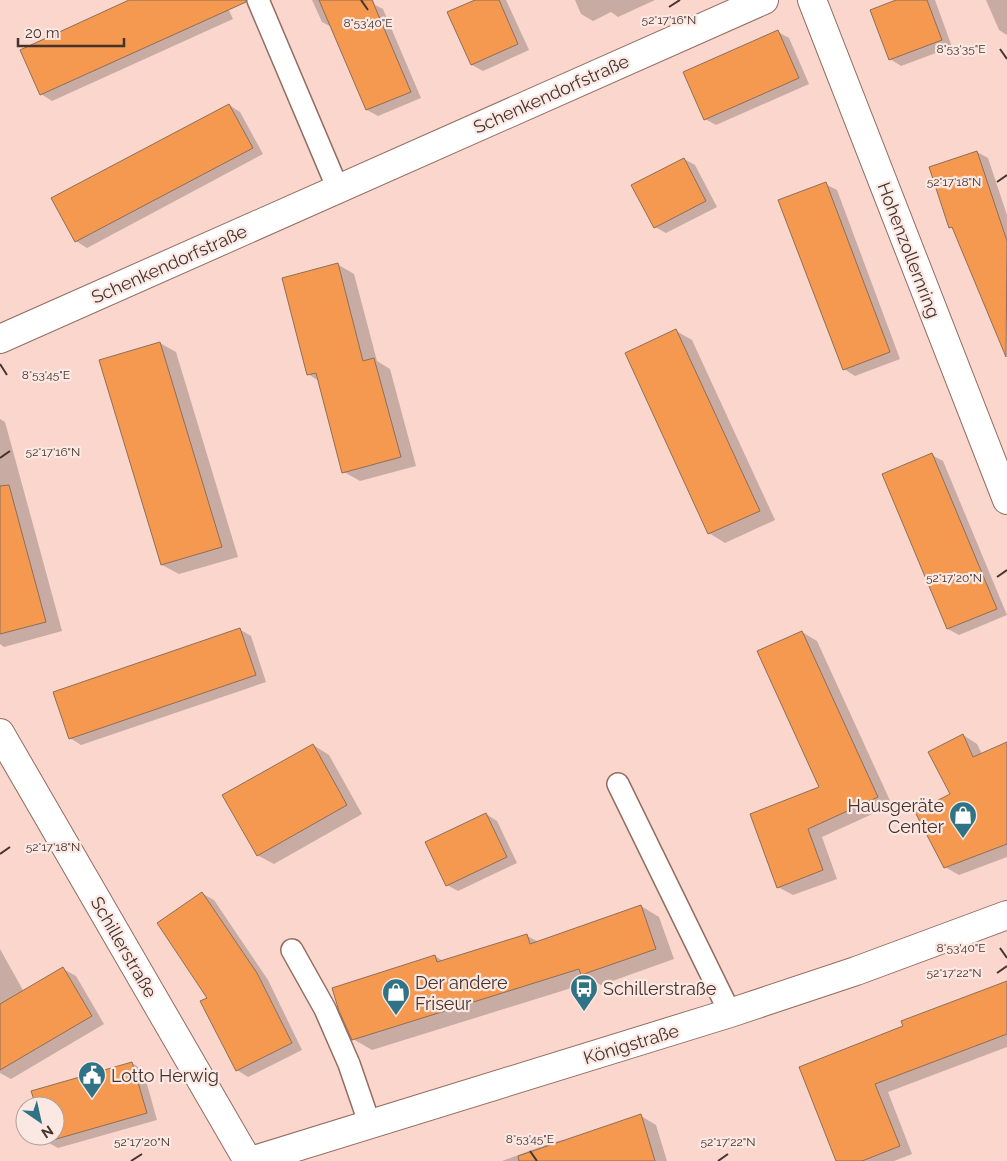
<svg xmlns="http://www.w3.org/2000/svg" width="1007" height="1161" viewBox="0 0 1007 1161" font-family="Raleway,sans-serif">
<rect width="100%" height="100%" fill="#fad6cc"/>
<g fill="#0003">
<path d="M133,0H224L233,19L52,101L41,94Z"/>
<path d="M312,0H373L375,5L383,9L421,98L378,116L367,110L332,27L322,22Z"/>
<path d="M478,0H506L529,50L483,71L472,65Z"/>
<path d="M575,0H655L618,17L611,12L593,21L581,14Z"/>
<path d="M899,0H935L952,47L901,66L890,59Z"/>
<path d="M986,0H1007V35L999,30Z"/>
<path d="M778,32L789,38L809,84L716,125L705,119Z"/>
<path d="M229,105L240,112L263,154L87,248L76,241Z"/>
<path d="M977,152L988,158L1007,215V320L1002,322L955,230L950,227Z"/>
<path d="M684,159L695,165L717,207L666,233L655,227Z"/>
<path d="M825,184L837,190L900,359L855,376L844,369Z"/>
<path d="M337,264L354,274L377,361L390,369L416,466L360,481L344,472L319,381L308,374Z"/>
<path d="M676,331L692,340L775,520L725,543L709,533Z"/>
<path d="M160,343L176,352L238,557L179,574L162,565L101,361Z"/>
<path d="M0,419L5,422L62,631L4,647L0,644Z"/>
<path d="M932,455L943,461L1007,615L959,635L948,629Z"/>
<path d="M239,629L251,636L266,682L81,745L70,738Z"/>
<path d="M802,632L817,641L892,805L822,837L837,879L793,895L778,887L821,788Z"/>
<path d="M963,735L977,744L982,754L1007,744V857L959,875L945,867L951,795Z"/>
<path d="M313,745L329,755L362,814L274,864L257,855Z"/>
<path d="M486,814L497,821L517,863L458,891L447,885Z"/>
<path d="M203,894L214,900L268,980L302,1050L248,1077L237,1070L209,998Z"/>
<path d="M641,906L659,917L674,959L601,985L594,981L372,1050L353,1039L435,956L443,961L527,936L539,942Z"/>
<path d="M0,949L24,992L63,969L76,976L104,1024L11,1079L0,1073Z"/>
<path d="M1007,983V1047L888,1092L912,1154L894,1161H838L801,1068Z"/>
<path d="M132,1063L143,1070L157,1120L58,1148L47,1142L45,1136H55V1106H37Z"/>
<path d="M641,1116L656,1125L667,1161H502L554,1142L574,1138Z"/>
</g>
<g fill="#f59951" stroke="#8f6e57">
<path d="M129,0H246V2L40,95L20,50Z"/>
<path d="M319,0H372L411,92L366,110Z"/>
<path d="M475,0H499L518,44L471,65L447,12Z"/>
<path d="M896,0H927L942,40L889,60L870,10Z"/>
<path d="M778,30L799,78L704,120L683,72Z"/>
<path d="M229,104L253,148L75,242L51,198Z"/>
<path d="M977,151L1007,241L1006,357L952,227L949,228L929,167Z"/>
<path d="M684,158L706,201L654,228L631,185Z"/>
<path d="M826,182L890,352L843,370L778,200Z"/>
<path d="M338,263L363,361L374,358L401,457L342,473L316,373L307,375L282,278Z"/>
<path d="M676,329L760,511L708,534L625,353Z"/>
<path d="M160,342L222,547L161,565L99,360Z"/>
<path d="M932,453L997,609L947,629L882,474Z"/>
<path d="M9,485L46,622L0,634V486Z"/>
<path d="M240,628L256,675L69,739L53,692Z"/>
<path d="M802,631L878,797L808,829L823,870L777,888L750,814L819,787L757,651Z"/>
<path d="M963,734L973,757L1007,742V844L944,868L915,812L950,794L928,752Z"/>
<path d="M313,744L347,805L257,856L222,795Z"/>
<path d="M486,813L507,857L446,886L425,842Z"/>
<path d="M202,892L257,973L292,1043L236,1071L200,1001L207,998L157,923Z"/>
<path d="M641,905L656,949L581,975L579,969L352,1040L339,1011L332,988L435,955L437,962L527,934L530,944Z"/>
<path d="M63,967L92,1016L0,1070V1004Z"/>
<path d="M1007,981V1034L875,1084L900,1146L862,1161H836L799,1067L903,1026L901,1021Z"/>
<path d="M132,1062L147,1113L46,1142L44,1136H55V1106H36L31,1091Z"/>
<path d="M641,1114L655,1161H519L518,1156Z"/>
</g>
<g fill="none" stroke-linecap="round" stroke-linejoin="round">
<g stroke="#946d61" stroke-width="24">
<g id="service">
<path d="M258,0L338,189"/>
<path d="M618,784L730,1013"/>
<path d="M292,950L325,1009L349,1064L370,1125"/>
</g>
</g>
<g stroke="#946d61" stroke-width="30">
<g id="minor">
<path d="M812,0L1007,500"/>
<path d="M0,339L764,0"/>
<path d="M0,733L248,1161"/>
</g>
</g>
<g stroke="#946d61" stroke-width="30">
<path id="secondary" d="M251,1161L730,1013L856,971L1007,915"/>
</g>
<use href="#service" stroke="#fff" stroke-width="21"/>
<use href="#minor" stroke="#fff" stroke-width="28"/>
<use href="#secondary" stroke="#fff" stroke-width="28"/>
</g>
<path fill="none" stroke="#45332e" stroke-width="2" d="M361,0L368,10M669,7L680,0M1000,49L1007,59M997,182L1007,175M0,364L7,375M0,458L10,451M997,577L1007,570M0,854L10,847M1000,948L1007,958M997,973L1007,966M530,1151L537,1161M131,1161L142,1154M718,1161L728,1154"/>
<defs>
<g id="shop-pin" transform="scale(1.4375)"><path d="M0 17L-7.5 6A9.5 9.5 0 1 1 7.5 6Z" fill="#307384" stroke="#fbe8e3"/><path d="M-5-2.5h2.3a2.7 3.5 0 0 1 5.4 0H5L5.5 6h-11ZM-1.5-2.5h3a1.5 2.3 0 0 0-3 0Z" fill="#fff"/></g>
<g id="bus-pin" transform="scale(1.4375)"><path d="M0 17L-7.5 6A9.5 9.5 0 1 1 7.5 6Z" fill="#307384" stroke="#fbe8e3"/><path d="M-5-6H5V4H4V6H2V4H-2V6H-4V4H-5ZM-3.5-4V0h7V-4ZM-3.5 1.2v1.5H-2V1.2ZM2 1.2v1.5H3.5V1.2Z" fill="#fff"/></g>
<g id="civic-pin" transform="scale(1.4375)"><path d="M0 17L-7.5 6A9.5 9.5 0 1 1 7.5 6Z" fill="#307384" stroke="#fbe8e3"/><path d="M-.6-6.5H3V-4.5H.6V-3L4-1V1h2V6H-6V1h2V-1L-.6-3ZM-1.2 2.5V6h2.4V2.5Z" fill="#fff"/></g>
</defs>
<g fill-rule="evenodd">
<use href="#shop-pin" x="963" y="815"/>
<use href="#bus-pin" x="584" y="988"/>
<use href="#shop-pin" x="396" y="992"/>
<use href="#civic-pin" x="92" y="1075"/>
</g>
<g text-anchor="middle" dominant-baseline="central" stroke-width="4.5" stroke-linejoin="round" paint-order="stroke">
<g font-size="18" fill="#45332e" stroke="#fbe8e3">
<text transform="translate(551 94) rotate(-24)">Schenkendorfstraße</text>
<text transform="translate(909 250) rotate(69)">Hohenzollernring</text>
<text transform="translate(169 264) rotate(-24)">Schenkendorfstraße</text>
<text transform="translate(124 947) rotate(60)">Schillerstraße</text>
<text transform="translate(631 1044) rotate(-17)">Königstraße</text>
</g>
<g font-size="18" fill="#45332e" stroke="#fbe8e3" text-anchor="start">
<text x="944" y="805" text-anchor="end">Hausgeräte<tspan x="944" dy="21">Center</tspan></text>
<text x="415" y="982">Der andere<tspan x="415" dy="21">Friseur</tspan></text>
<text x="603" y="988">Schillerstraße</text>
<text x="111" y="1075">Lotto Herwig</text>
</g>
</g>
<g font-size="12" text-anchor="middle" fill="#45332e" stroke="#fbe8e3" stroke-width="4.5" stroke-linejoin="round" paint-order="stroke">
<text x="669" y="24">52°17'16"N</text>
<text x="368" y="27">8°53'40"E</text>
<text x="961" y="53">8°53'35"E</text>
<text x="954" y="186">52°17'18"N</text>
<text x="46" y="379">8°53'45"E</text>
<text x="53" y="456">52°17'16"N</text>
<text x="954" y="582">52°17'20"N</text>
<text x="53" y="851">52°17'18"N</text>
<text x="961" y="952">8°53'40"E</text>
<text x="954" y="977">52°17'22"N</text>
<text x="530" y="1143">8°53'45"E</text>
<text x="142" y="1146">52°17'20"N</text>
<text x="728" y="1146">52°17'22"N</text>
</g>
<g transform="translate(40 1121) rotate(146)"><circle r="24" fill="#fbe8e3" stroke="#b2a09b"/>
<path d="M0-4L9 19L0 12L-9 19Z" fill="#307384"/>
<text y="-8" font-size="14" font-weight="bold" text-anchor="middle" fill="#45332e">N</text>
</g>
<path d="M18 38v8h106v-8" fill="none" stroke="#45332e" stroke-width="2.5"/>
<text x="25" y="38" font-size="15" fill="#45332e" stroke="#fbe8e3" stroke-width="4" paint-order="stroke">20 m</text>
</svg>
